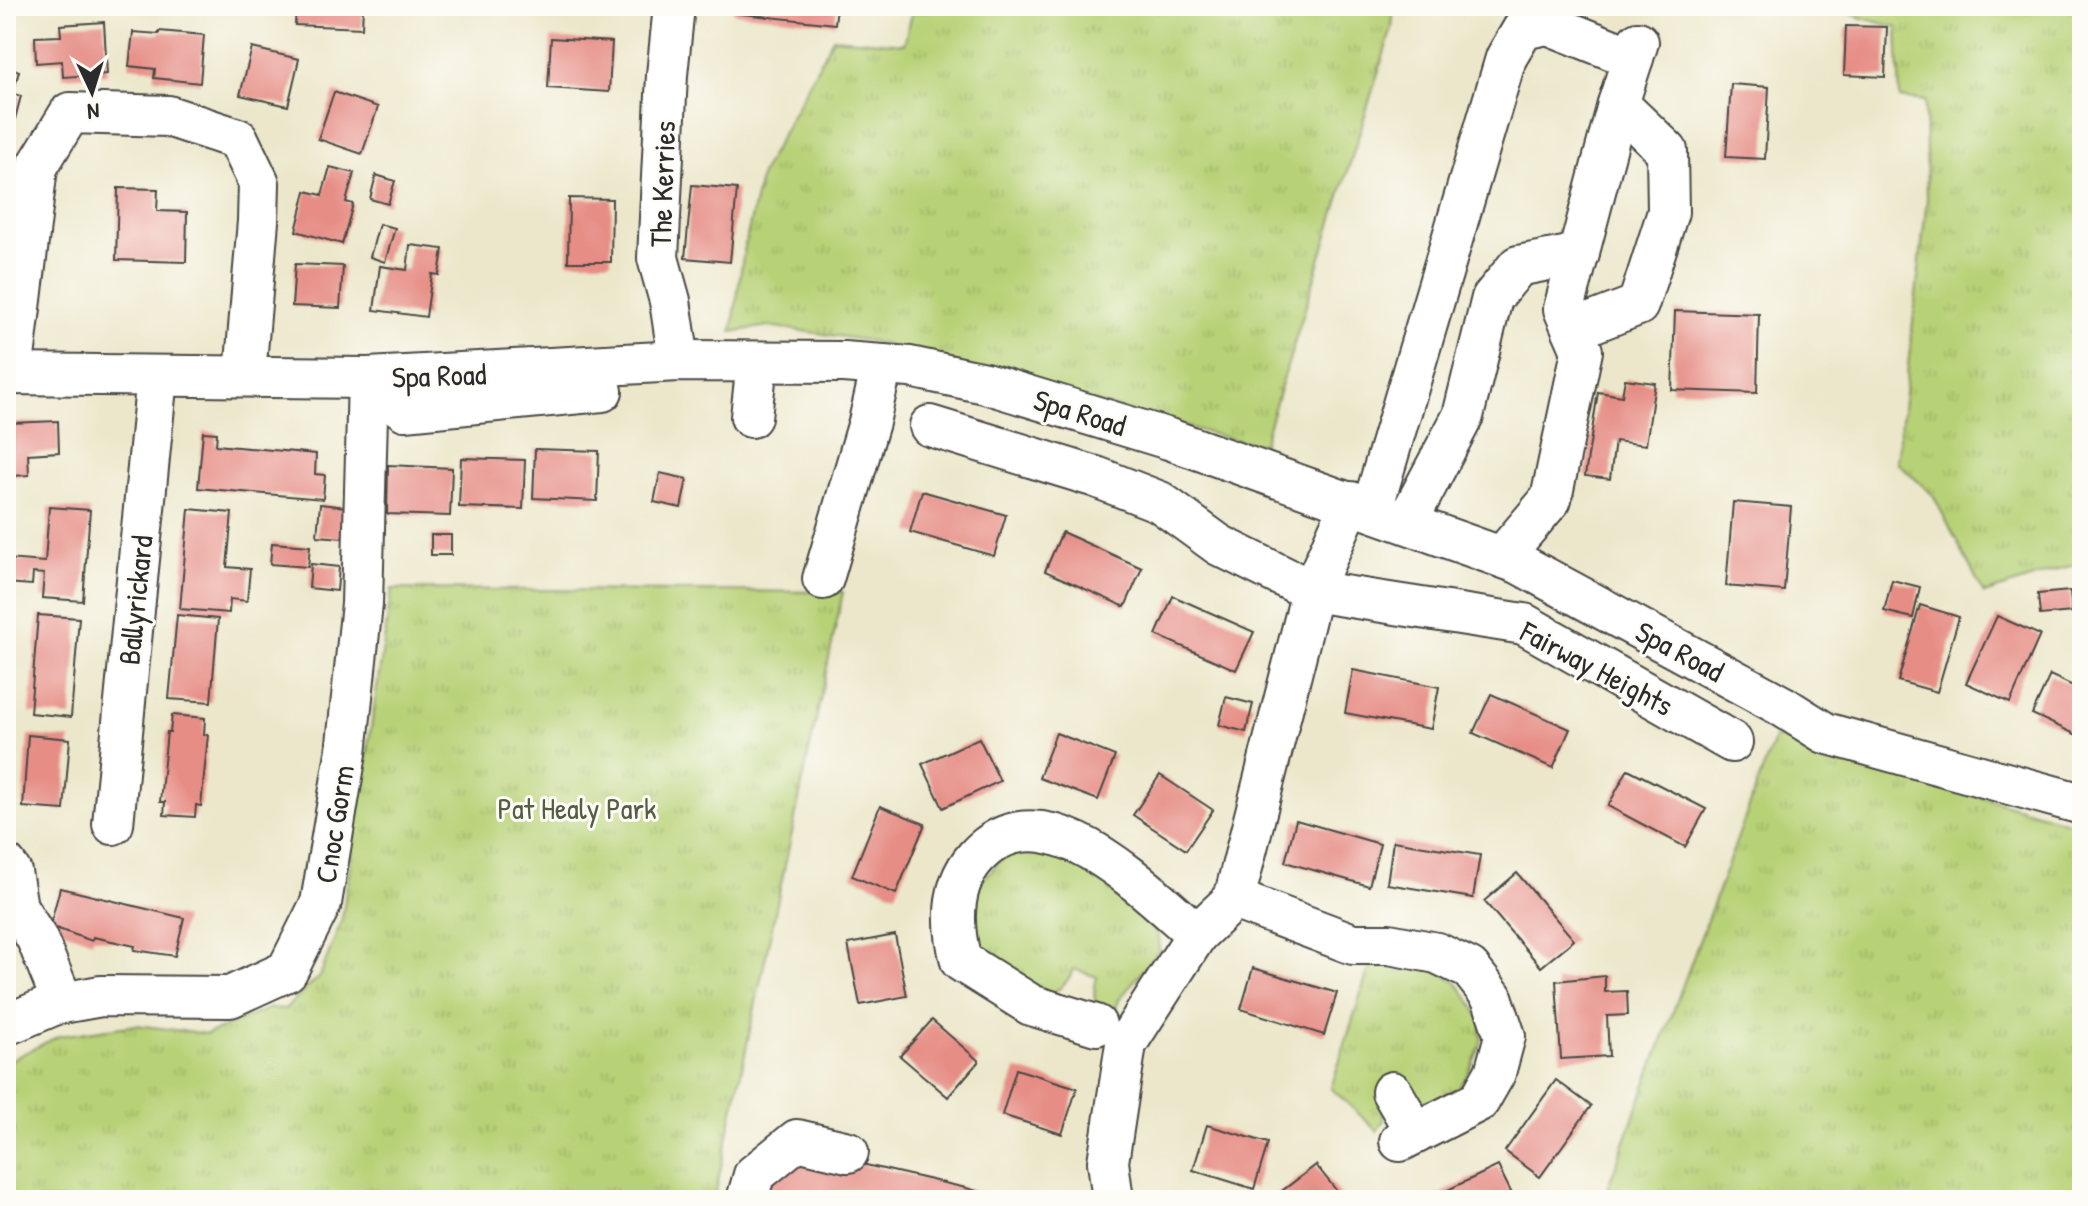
<svg xmlns="http://www.w3.org/2000/svg" width="2088" height="1206" viewBox="0 0 2088 1206" font-family="'Patrick Hand',sans-serif">
<defs>
<pattern id="grass-tufts" width="24" height="20" patternUnits="userSpaceOnUse" patternTransform="scale(2)"><rect width="24" height="20" fill="#b7d176"/><path d="M3 7l-1-3M5 7V3M7 7l1-3M15 17l-1-3M17 17v-4M19 17l1-3" fill="none" stroke="#9eb466"/></pattern>
</defs>
<rect width="100%" height="100%" fill="#fdfcf7"/>
<filter id="ink" filterUnits="userSpaceOnUse"><feTurbulence type="fractalNoise" baseFrequency=".0125" numOctaves="2"/><feDisplacementMap in="SourceGraphic" scale="16" xChannelSelector="R" yChannelSelector="G"/><feConvolveMatrix kernelMatrix="1 2 1 2 8 2 1 2 1" color-interpolation-filters="sRGB"/></filter>
<filter id="wash" filterUnits="userSpaceOnUse"><feTurbulence type="fractalNoise" baseFrequency=".006" numOctaves="4" result="noise"/><feDisplacementMap in="SourceGraphic" scale="32" xChannelSelector="R" yChannelSelector="G"/><feGaussianBlur stdDeviation="1.8" result="paint"/><feColorMatrix in="noise" values="0 0 0 0 0 0 0 0 0 0 0 0 0 0 0 0 0 1.4 0 .05"/><feComposite in="paint" operator="in"/></filter>
<g filter="url(#wash)">
<rect width="100%" height="100%" fill="#ece7cb"/>
<g fill="url(#grass-tufts)" stroke="#717e50" stroke-width="2">
<path d="M914,6H1394L1392,28L1263,444L1235,440L871,341L768,326L732,332L744,250L761,174L833,38L904,44Z"/>
<path d="M1830,6H2082V562L1984,594L1933,495L1897,462L1927,199L1925,101L1900,98L1897,27L1862,18Z"/>
<path d="M392,589L843,592L714,1200H6V1062L59,1036L136,1025L207,1034L270,1008L285,1009L320,976L342,919Z"/>
<path d="M1775,737L2082,826V1200H1603Z"/>
<path d="M1030,849L1064,859L1093,872L1158,934L1159,950L1119,1000L1110,1023C1095,1008 1091,997 1097,977L1074,969C1066,986 1057,991 1041,999L974,959L968,905L977,885L1006,855Z"/>
<path d="M1370,965L1434,970L1455,980L1472,1003L1482,1023L1481,1044L1469,1072L1458,1089L1433,1102L1416,1099L1383,1111L1384,1120L1377,1131L1331,1088Z"/>
</g>
<g id="blocks">
<g fill="#e68e86">
<path d="M296,6H363L362,28L295,25Z"/>
<path d="M542,6H614V13L542,12Z"/>
<path d="M734,6H837L835,24L733,13Z"/>
<path d="M104,22L107,74L63,77L62,61L36,63L35,37L61,36L60,25Z"/>
<path d="M1846,26L1887,27L1885,77L1844,75Z"/>
<path d="M159,31L204,35L200,83L154,78L155,69L129,66L133,32L159,34Z"/>
<path d="M551,38L612,42L609,92L548,88Z"/>
<path d="M252,48L299,59L288,106L240,95Z"/>
<path d="M6,67L19,71L13,94L21,96L7,149Z"/>
<path d="M1731,84L1769,87L1765,159L1726,157Z"/>
<path d="M334,92L378,107L362,154L318,139Z"/>
<path d="M330,167L354,173L346,202L353,204L342,244L296,231L306,191L322,195Z"/>
<path d="M376,175L395,181L388,204L370,199Z"/>
<path d="M692,185L737,189L730,262L685,258Z"/>
<path d="M118,188L158,189L157,211L187,212L186,262L116,260Z"/>
<path d="M569,198L612,199L611,262H568Z"/>
<path d="M379,224L395,228L385,262L370,257Z"/>
<path d="M410,245L443,249L439,275L432,274L426,317L374,310L380,266L407,270Z"/>
<path d="M295,264L343,266L340,308L292,306Z"/>
<path d="M1675,311L1759,314L1757,393L1672,390Z"/>
<path d="M1625,379L1655,383L1646,445L1615,441L1610,479L1585,476L1598,392L1622,396Z"/>
<path d="M58,421L59,452L28,454L29,475L12,476L10,423Z"/>
<path d="M203,432L217,433L216,445L316,454L315,474L325,475L323,499L198,488Z"/>
<path d="M535,449L599,451L597,501L533,498Z"/>
<path d="M461,458L525,460L523,509L459,507Z"/>
<path d="M388,465L452,468L450,516L387,514Z"/>
<path d="M660,473L687,479L681,508L654,502Z"/>
<path d="M922,491L1006,515L994,556L910,532Z"/>
<path d="M1733,502L1791,507L1784,591L1726,586Z"/>
<path d="M320,504L346,507L344,538L317,536Z"/>
<path d="M49,507L90,510L83,601L42,598L44,574L33,573L32,585L6,583V559L45,562Z"/>
<path d="M189,509L232,513L227,567L250,569L247,601L230,599L229,613L180,609Z"/>
<path d="M1062,532L1142,568L1125,607L1045,571Z"/>
<rect x="431" y="535" width="20" height="20"/>
<path d="M272,543L310,546L308,567L270,564Z"/>
<path d="M311,564L339,567L337,591L309,588Z"/>
<path d="M1892,580L1920,587L1913,618L1884,611Z"/>
<path d="M2070,591L2072,612L2040,615L2038,594Z"/>
<path d="M1173,596L1254,632L1236,670L1156,635Z"/>
<path d="M1920,605L1959,617L1937,692L1898,681Z"/>
<path d="M38,615L79,618L71,717L30,713Z"/>
<path d="M177,615L218,619L211,702L169,699Z"/>
<path d="M1997,616L2040,635L2010,703L1966,683Z"/>
<path d="M1353,670L1439,687L1431,729L1345,713Z"/>
<path d="M2082,672V731L2079,736L2032,714L2050,675L2075,687Z"/>
<path d="M1491,694L1570,729L1553,768L1473,733Z"/>
<path d="M1226,697L1253,704L1246,732L1219,725Z"/>
<path d="M172,715L205,718L204,735H208L201,806L196,805L195,817L164,815L165,802H160L167,732H170Z"/>
<path d="M1056,733L1115,756L1098,800L1039,778Z"/>
<path d="M28,735L70,739L64,810L23,807Z"/>
<path d="M979,738L1000,781L943,808L922,764Z"/>
<path d="M1628,769L1706,809L1685,847L1608,806Z"/>
<path d="M1160,775L1213,810L1186,850L1133,815Z"/>
<path d="M880,806L925,824L896,894L852,876Z"/>
<path d="M1296,820L1380,844L1369,886L1285,862Z"/>
<path d="M1393,841L1480,855L1473,898L1387,884Z"/>
<path d="M1517,873L1574,940L1541,967L1484,901Z"/>
<path d="M60,888L184,918L175,956L134,950L135,946L93,937L92,941L50,926Z"/>
<path d="M895,935L907,996L860,1005L848,944Z"/>
<path d="M1253,968L1337,993L1324,1035L1241,1009Z"/>
<path d="M1605,976V992L1627,991L1628,1015L1607,1016L1609,1056L1561,1059L1556,981Z"/>
<path d="M932,1020L979,1061L948,1097L900,1056Z"/>
<path d="M1016,1069L1077,1088L1062,1134L1002,1115Z"/>
<path d="M1556,1080L1591,1106L1540,1177L1505,1151Z"/>
<path d="M1207,1125L1268,1143L1254,1189L1193,1170Z"/>
<path d="M805,1151L966,1188L1009,1200H763L768,1176Z"/>
<path d="M1316,1165L1344,1200H1283L1278,1194Z"/>
<path d="M1498,1166L1515,1200H1428L1458,1185Z"/>
</g>
</g>
</g>
<g filter="url(#ink)">
<use href="#blocks" fill-opacity="0" stroke="#484743" stroke-width="2"/>
<g fill="none" stroke-linecap="round" stroke-linejoin="round">
<g stroke="#484743" stroke-width="44">
<g id="minor">
<path d="M674,6L667,75L658,258L670,301L679,361"/>
<path d="M1573,330L1638,305L1668,212L1667,151L1618,104"/>
<path d="M6,374L368,378L679,361L843,362L910,367L985,383L1169,439L1518,563L1782,706L1825,733L2082,804"/>
<path d="M12,374L37,167L70,113L168,116L238,139L259,183L258,221L245,375"/>
<path d="M392,377L395,403L405,410L602,391"/>
<path d="M751,417L757,362"/>
<path d="M930,426L1096,477L1160,502L1219,545L1312,591L1524,624L1732,742"/>
<path d="M1372,509L1506,58L1523,29L1548,24L1633,58"/>
<path d="M1407,522L1463,416L1492,298L1518,266L1579,254"/>
<path d="M1502,557L1551,499L1582,351L1564,309L1618,104L1638,42"/>
<path d="M823,579L869,422L882,365"/>
<path d="M113,824L157,376"/>
<path d="M6,865L11,872L17,907L37,939L63,1003"/>
<path d="M1234,899L1353,944H1389L1437,953L1470,969L1492,997L1505,1036L1495,1073L1479,1101L1400,1141"/>
<path d="M6,1025L56,1004L101,996L230,997L287,971L321,903L346,753L362,604L368,378"/>
<path d="M1096,1025L1031,1005L961,961C952,926 950,886 976,857C1044,782 1144,890 1197,934"/>
<path d="M1392,1092L1416,1133"/>
<path d="M747,1200L754,1175L797,1140L848,1152"/>
<path d="M1113,1200L1108,1162L1126,1044L1197,934L1234,899L1312,591L1351,502"/>
</g>
</g>
<use href="#minor" stroke="#fff" stroke-width="40"/>
</g>
</g>
<g text-anchor="middle" dominant-baseline="central" stroke-width="6" stroke-linejoin="round" paint-order="stroke">
<g font-size="30" fill="#2b2b2b" stroke="#fdfcf7">
<text transform="translate(662 184) rotate(-88)">The Kerries</text>
<text transform="translate(439 375) rotate(-2)">Spa Road</text>
<text transform="translate(1080 412) rotate(17)">Spa Road</text>
<text transform="translate(135 600) rotate(-84)">Ballyrickard</text>
<text transform="translate(1680 651) rotate(28)">Spa Road</text>
<text transform="translate(1597 668) rotate(28)">Fairway Heights</text>
<text transform="translate(334 824) rotate(-81)">Cnoc Gorm</text>
</g>
<g font-size="30" fill="#555d42" stroke="#fdfcf7">
<text x="577" y="808">Pat Healy Park</text>
</g>
</g>
<rect width="2088" height="1206" fill="none" stroke="#fdfcf7" stroke-width="32"/>
<g transform="translate(92 92) rotate(176)" stroke="#fdfcf7" stroke-width="6" paint-order="stroke">
<path d="M0-6L14 30L0 20L-14 30Z" fill="#2b2b2b"/>
<text y="-12" font-size="22" font-weight="bold" text-anchor="middle" fill="#2b2b2b">N</text>
</g>
</svg>
